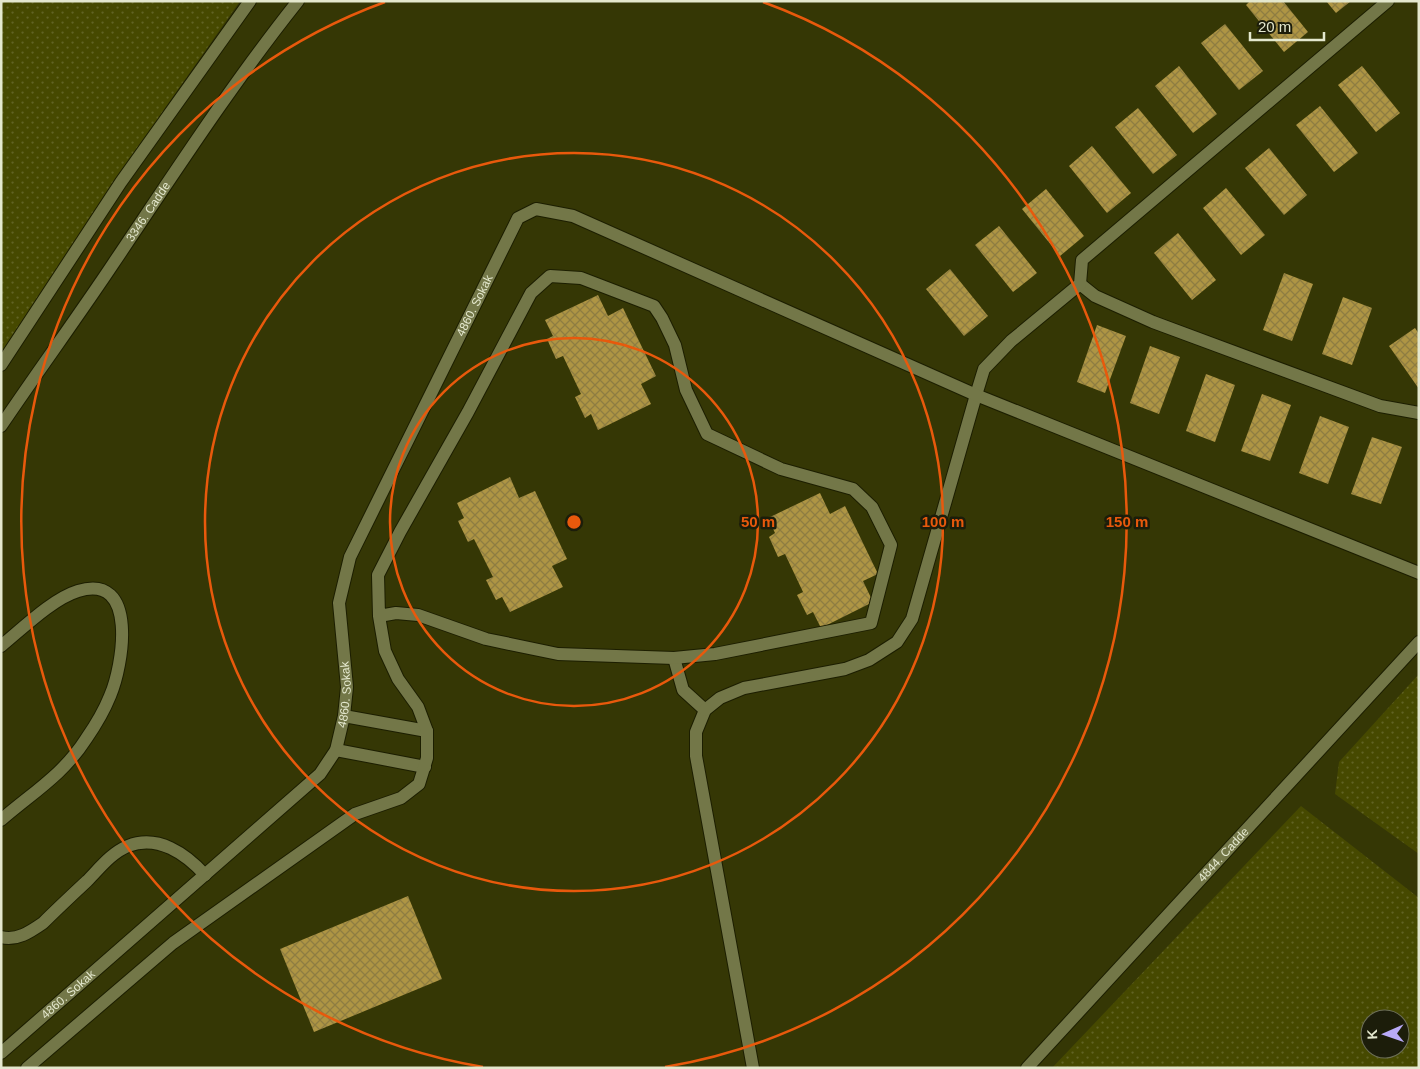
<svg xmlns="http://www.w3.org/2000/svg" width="1420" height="1069" viewBox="0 0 1420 1069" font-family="Arial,sans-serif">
<defs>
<pattern id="grass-dots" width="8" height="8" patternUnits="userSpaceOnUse" patternTransform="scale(1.25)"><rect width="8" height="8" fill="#464900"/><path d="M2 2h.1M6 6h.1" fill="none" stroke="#616324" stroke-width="1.8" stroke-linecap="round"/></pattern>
<pattern id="building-cross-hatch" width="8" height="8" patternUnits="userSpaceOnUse" patternTransform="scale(1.25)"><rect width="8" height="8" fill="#ae9544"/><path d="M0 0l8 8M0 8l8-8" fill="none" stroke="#8e7d42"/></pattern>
</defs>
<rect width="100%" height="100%" fill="#353705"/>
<g fill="url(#grass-dots)" fill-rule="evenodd">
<path d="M1,1H240L165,108L68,270L1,365Z"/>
<path d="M1419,674V854L1335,794L1339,762Z"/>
<path d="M1301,806L1419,898V1068H1052ZM1370,1019H1400V1049H1370Z"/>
</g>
<g fill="url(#building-cross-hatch)">
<path d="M1250,1H1283L1308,32L1284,52L1246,5Z"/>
<path d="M1326,1H1351L1336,13Z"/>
<path d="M1225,24L1263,71L1239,90L1201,43Z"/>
<path d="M1179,66L1217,114L1193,133L1155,86Z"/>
<path d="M1362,66L1400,113L1376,132L1338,85Z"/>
<path d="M1320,106L1358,153L1334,172L1296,125Z"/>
<path d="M1138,108L1177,155L1153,174L1115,127Z"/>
<path d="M1092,146L1131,193L1107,213L1069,166Z"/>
<path d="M1269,148L1307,195L1284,215L1245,168Z"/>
<path d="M1226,188L1265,235L1241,255L1203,208Z"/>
<path d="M1046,189L1084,236L1060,256L1022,209Z"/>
<path d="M999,226L1037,273L1013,292L975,245Z"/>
<path d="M1178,233L1216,280L1192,300L1154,253Z"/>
<path d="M950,269L988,316L964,336L926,289Z"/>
<path d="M1284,273L1313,284L1292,341L1263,330Z"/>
<path d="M598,295L608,316L623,308L656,376L641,384L651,404L598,430L591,414L585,418L575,397L581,394L563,356L556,359L547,339L553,336L545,320Z"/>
<path d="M1343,297L1372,308L1352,365L1322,354Z"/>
<path d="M1097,325L1126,336L1105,393L1077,382Z"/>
<path d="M1415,328L1419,334V389L1389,346Z"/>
<path d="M1150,346L1180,357L1159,414L1130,403Z"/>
<path d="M1206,374L1235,385L1215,442L1186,431Z"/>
<path d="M1262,394L1291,405L1270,461L1241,451Z"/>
<path d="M1320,416L1349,427L1328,484L1299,473Z"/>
<path d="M1372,437L1402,447L1381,504L1351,494Z"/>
<path d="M510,477L519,498L535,491L567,559L552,566L563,587L510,612L502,597L496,600L486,580L493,577L474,539L468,542L458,521L464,518L457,503Z"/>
<path d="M820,493L830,514L845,506L878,574L863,581L873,602L821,628L813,612L807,615L797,595L803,592L785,554L778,557L769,537L775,533L768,518Z"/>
<path d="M408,896L442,979L314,1032L280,949Z"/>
</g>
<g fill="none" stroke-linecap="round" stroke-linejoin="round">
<g stroke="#1c1e00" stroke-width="14">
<g id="lane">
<path d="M1080,284L1095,296L1153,322L1380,406L1419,413"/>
<path d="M976,395L984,369L1011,341L1080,284L1082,260L1388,1"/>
</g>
</g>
<g stroke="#1c1e00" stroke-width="14">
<g id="street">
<path d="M1,646C22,629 52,599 78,591C139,572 123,666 110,696C104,711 95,726 86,739C63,775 32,793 1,820"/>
<path d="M674,658L683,690L705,710L696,732V756L753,1068"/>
<path d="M705,710L720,698L744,688L845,669L869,660L897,642L912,619L976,395"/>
<path d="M344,716L427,731"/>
<path d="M336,750L425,767"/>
<path d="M1,937C17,941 30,932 43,923C57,909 72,895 87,881C99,869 111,853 128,846C158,834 186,854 205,875"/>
<path id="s1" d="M1,1053L320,774L336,750L344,716L347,687L339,603L350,557L518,218L536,209L573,216L976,395L1419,573"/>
<path d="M27,1068L173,943L355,814L401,798L419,784L427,758V731L418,707L398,679L385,651L379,616L378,575L400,532L468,412L531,293L550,276L581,278L654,306L662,318L675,345L686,390L707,434L781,469L853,489L872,507L891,545L871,623L715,654L674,658L558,654L486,639L418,615L396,613L379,616"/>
<path id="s2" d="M1027,1068L1419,642"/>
</g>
</g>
<g stroke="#1c1e00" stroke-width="14">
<g id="secondary">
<path d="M1,365L121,182L250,1"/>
<path id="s3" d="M1,426C38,371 77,318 113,264C173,175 231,85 298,1"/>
</g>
</g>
<use href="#lane" stroke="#737748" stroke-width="12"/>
<use href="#street" stroke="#737748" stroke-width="12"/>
<use href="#secondary" stroke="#737748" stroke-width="12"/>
</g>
<g fill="none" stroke="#e8590c" stroke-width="2.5">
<circle cx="574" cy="522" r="184"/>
<circle cx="574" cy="522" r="369"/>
<path d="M483 1067A553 553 0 0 1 385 2M763 2A553 553 0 0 1 665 1067"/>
</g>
<g text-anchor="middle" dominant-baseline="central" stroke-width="5" stroke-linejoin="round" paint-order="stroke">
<g font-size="12" fill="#e4e8ce" stroke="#1c1d0a">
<text stroke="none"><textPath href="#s3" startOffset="260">3346. Cadde</textPath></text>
<text stroke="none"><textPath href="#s1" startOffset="929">4860. Sokak</textPath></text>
<text stroke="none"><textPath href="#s1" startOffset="509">4860. Sokak</textPath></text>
<text stroke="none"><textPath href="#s2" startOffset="290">4844. Cadde</textPath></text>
<text stroke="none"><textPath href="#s1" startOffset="89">4860. Sokak</textPath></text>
</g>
</g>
<circle cx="574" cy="522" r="8" fill="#e8590c" stroke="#1c1d0a" stroke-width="2.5"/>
<g font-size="15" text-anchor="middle" font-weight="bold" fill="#e8590c" stroke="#1c1d0a" stroke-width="5" stroke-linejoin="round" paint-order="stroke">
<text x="758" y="527">50 m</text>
<text x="943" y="527">100 m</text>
<text x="1127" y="527">150 m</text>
</g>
<rect width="1420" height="1069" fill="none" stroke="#e4e8ce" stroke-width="5"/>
<g transform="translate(1385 1034) rotate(268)"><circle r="24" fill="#1c1d0a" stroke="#6c6e58"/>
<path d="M0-4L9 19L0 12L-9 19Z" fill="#b9aaf7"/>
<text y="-8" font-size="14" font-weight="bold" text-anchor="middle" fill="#e4e8ce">K</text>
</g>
<path d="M1250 32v8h74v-8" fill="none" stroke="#e4e8ce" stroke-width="2.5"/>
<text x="1258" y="32" font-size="15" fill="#e4e8ce" stroke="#1c1d0a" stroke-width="4" paint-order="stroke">20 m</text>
</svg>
